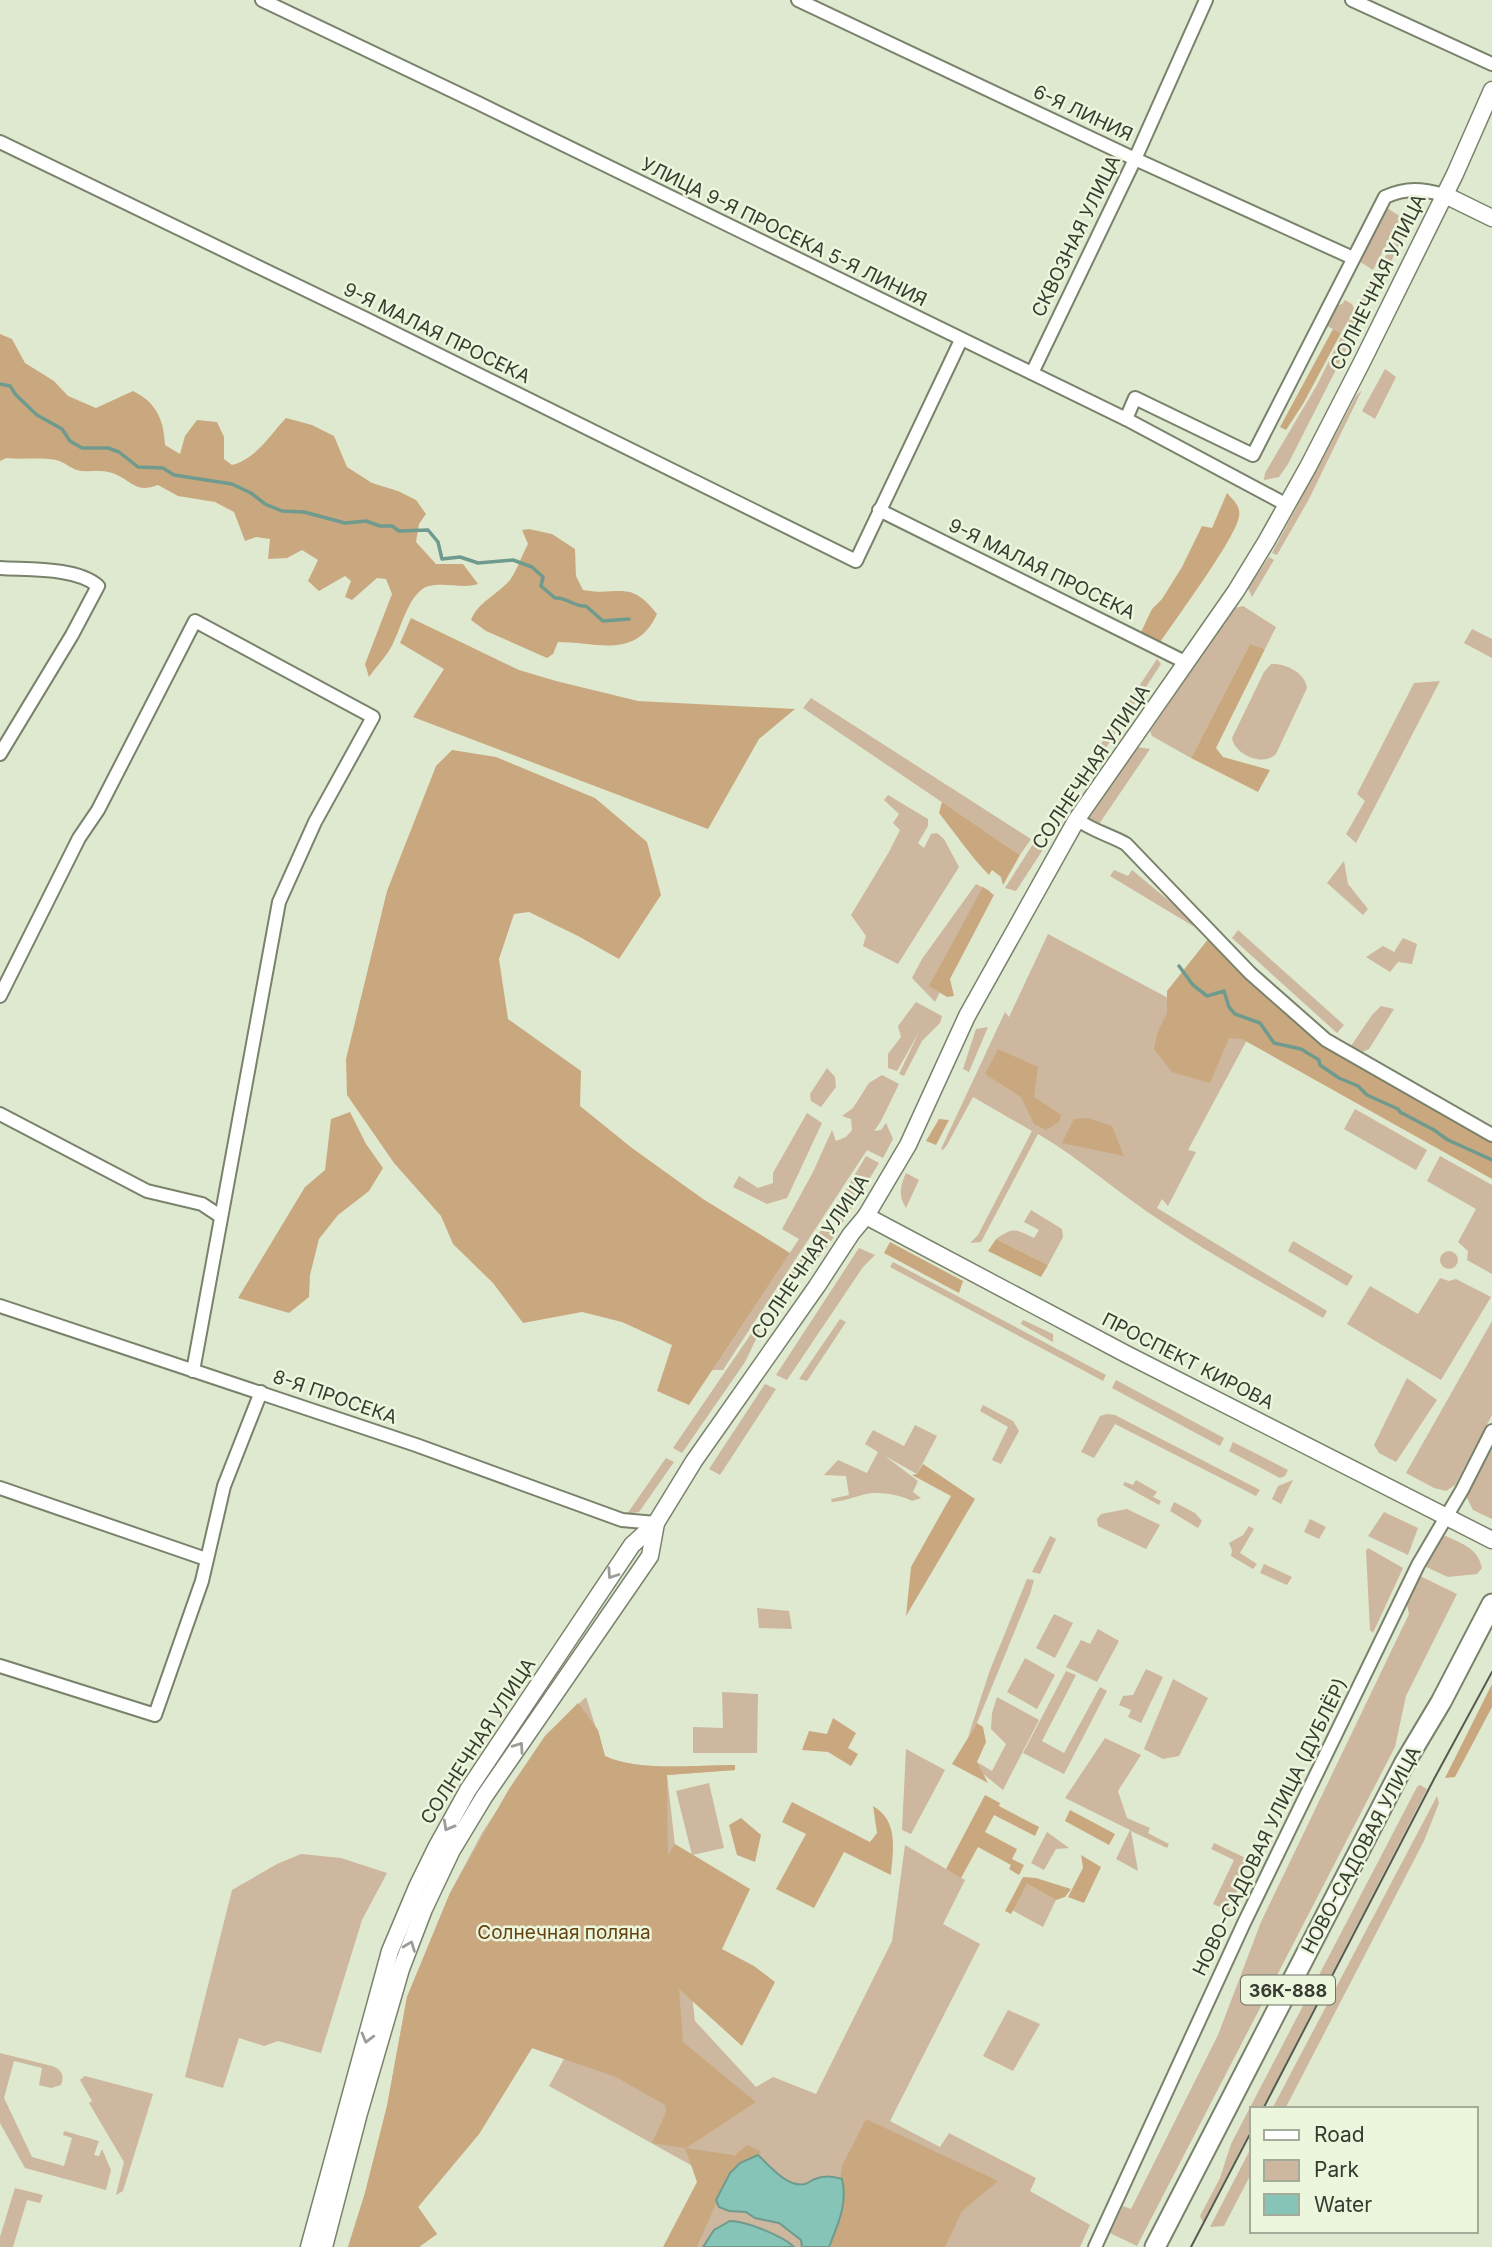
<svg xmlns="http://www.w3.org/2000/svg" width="1492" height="2247" viewBox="0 0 1492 2247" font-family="Inter,sans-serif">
<rect width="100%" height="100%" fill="#dfe9d0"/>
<g fill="#cdb79e">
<path d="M1384,206L1401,217L1373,270L1357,260Z"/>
<path d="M1405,221L1410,224L1288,464L1279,477L1264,480L1265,473L1317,385L1353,313L1341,333L1325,325L1335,306L1342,304L1345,300L1352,304L1355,311Z"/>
<path d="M1385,369L1396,377L1375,419L1362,411Z"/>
<path d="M1362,390L1309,499L1277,555L1272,553L1356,396Z"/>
<path d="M1269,557L1274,560L1252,597L1248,588Z"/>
<path d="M1243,606L1276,627L1265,649L1250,644L1191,758L1152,736L1150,731L1234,608Z"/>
<path d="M1472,629L1492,639V658L1464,643Z"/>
<path d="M1157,659L1161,664L1065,810L1056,812Z"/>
<path d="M1271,664C1286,663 1305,673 1307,688L1276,754C1263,767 1235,755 1232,738L1264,672Z"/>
<path d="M1440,681L1356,843L1346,834L1365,801L1357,794L1414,683Z"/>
<path d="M811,698L1031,839L1020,855L803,708Z"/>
<path d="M1137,747L1150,749L1095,830L1084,826Z"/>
<path d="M888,795L928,819V826L918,843L924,848L931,834L937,833L944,839L959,867L898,964L863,946L866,936L851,915L889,852L900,830L893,823L899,814L884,800Z"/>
<path d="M1033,844L1044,848L1016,891L1005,888Z"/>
<path d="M1344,861L1348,884L1368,909L1363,915L1327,883Z"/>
<path d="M1114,870L1128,876L1132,870L1196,923L1193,926L1110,876Z"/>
<path d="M976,884L990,891L935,1002L912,978L922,959Z"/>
<path d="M1238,930L1344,1025L1337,1033L1232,938Z"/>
<path d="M1048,934L1247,1040L1188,1150L1196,1152L1168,1206L1162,1199L1157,1208L1327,1311L1323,1318C1269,1286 1213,1256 1161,1221C1119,1194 1081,1159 1038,1134L981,1242L970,1243L978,1235L1032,1131L973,1097L947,1145L943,1150L941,1149L1005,1012L1009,1017Z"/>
<path d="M1403,938L1417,944L1412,964L1398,962L1390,972L1366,957L1383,946L1394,952Z"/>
<path d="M916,1002L942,1016L940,1023L922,1041L904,1076L899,1074L919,1032L897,1071L888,1068V1054L901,1037L898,1026Z"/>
<path d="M1381,1006L1394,1009L1369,1049L1360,1053L1351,1046L1372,1015Z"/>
<path d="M988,1027L969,1072L963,1069L976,1029Z"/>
<path d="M827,1068L835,1077L836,1087L821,1107L811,1101L810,1094Z"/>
<path d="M882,1075L899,1084L881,1121L874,1131L881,1130L886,1123L893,1139L883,1158L867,1150L723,1370H712L799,1239L782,1229L813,1172L832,1130L836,1141L846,1137L852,1130L851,1119L842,1116L853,1108L869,1083Z"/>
<path d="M1355,1109L1427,1150L1416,1170L1344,1129Z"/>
<path d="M807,1113L822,1123L787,1198L767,1204L733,1187L739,1176L758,1188L773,1183V1173Z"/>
<path d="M866,1156L879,1163L841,1225L829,1218Z"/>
<path d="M1440,1156L1492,1185V1274L1467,1260L1468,1251L1458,1242L1476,1209L1427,1181Z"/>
<path d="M906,1173L919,1180L906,1208C898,1196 900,1186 906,1173Z"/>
<path d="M1031,1210L1062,1229L1063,1237L1048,1265L996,1239C1014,1227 1015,1229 1034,1238L1039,1230L1024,1222Z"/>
<path d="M826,1223L838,1231L822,1254L798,1275L789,1287L783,1284Z"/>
<path d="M1293,1241L1353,1276L1347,1286L1288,1251Z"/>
<path d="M859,1248L875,1255L863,1267L787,1380L776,1375Z"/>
<circle cx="1449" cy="1260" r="9"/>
<path d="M893,1262L1106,1375L1103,1381L890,1267Z"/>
<path d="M1440,1278L1449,1281L1456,1279L1491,1297L1441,1380L1347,1324L1370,1286L1418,1314Z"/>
<path d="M840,1319L846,1322L807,1381L799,1379Z"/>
<path d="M1023,1320L1053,1334V1342L1021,1324Z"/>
<path d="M1492,1321V1415L1455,1485L1446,1491L1434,1488L1406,1473Z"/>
<path d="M755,1328L760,1331L745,1362L682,1453L673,1448Z"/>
<path d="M1407,1378L1437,1400L1396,1462L1379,1453L1374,1445Z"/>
<path d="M1116,1380L1224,1438L1220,1446L1112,1388Z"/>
<path d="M765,1384L776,1389L720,1475L709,1469Z"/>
<path d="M983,1405L1013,1421L1019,1431L1001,1464L992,1460L1008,1427L980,1411Z"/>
<path d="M1107,1414L1115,1415L1260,1490L1256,1496L1115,1424L1094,1458L1081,1452L1100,1416Z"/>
<path d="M915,1425L937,1436L917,1474L885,1456L918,1481L913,1492L921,1498L912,1501C901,1495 879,1491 866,1494C853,1497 846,1501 832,1502L831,1499L849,1495L846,1476L824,1475L838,1460L867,1473L878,1452L865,1444L873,1430L904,1446Z"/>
<path d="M1233,1442L1288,1470L1285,1476L1280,1478L1229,1451Z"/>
<path d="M1492,1446V1519L1473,1510L1466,1496Z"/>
<path d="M666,1458L674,1462L639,1512L627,1514Z"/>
<path d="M1136,1480L1157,1492L1153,1497L1161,1501L1159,1505L1123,1485L1125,1482L1133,1485Z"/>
<path d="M1293,1480L1281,1504L1272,1499L1278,1486Z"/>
<path d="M1174,1502L1195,1513L1202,1521L1198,1528L1170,1511Z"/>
<path d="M1127,1509L1160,1525L1146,1549L1098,1526L1097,1519L1101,1514Z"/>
<path d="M1384,1512L1418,1528L1408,1555L1368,1536Z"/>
<path d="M1310,1519L1326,1527L1319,1539L1304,1532Z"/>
<path d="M1249,1526L1254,1529L1240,1553L1257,1564L1253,1569L1231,1556L1232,1550L1229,1543L1243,1535Z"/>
<path d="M1050,1536L1056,1539L1040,1574L1032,1572Z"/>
<path d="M1446,1536C1462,1544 1478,1548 1482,1568L1477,1574L1448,1577L1422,1565L1437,1537Z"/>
<path d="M1368,1548L1403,1568L1373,1633L1370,1630L1366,1551Z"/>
<path d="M1264,1564L1292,1577L1287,1585L1260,1573Z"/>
<path d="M1418,1575L1457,1594L1406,1696L1395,1747L1137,2246L1110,2233L1123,2206L1131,2209L1218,2035L1261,1922L1409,1614L1406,1600Z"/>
<path d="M1027,1579L1034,1580L1030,1594L977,1723L968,1737L990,1670Z"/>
<path d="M757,1608L789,1611L792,1629L759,1628Z"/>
<path d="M1054,1614L1073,1623L1055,1658L1036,1648Z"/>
<path d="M1098,1629L1119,1641L1097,1682L1066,1667L1081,1640L1090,1644Z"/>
<path d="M1025,1658L1055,1675L1037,1709L1007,1692Z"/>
<path d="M1146,1669L1163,1677L1141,1723L1128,1717L1131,1710L1119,1705L1123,1696L1133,1695Z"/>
<path d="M1066,1671L1076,1675L1042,1741L1064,1753L1100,1687L1107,1691L1064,1774L1023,1753Z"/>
<path d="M1173,1679L1208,1698L1179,1756L1163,1759L1144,1749Z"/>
<path d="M722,1692L758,1694L757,1753H693V1727L723,1728Z"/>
<path d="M586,1697L605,1756C638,1772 698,1765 735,1765V1770L667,1775L695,2021L756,2087L773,2077L816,2094L892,1941L905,1845L965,1880L943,1924L980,1944L890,2121L940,2147L949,2133L1036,2178L1030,2191L1090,2225L1080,2247H685L714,2178L549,2086L564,2059L532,2048L479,2134L418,2207L437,2234L419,2247H348L365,2193L387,2106L407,1997L450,1893L482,1833L545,1736Z"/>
<path d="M997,1697L1039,1720L1003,1790L982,1773L977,1762L992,1771L1006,1744L991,1729L992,1713Z"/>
<path d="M1105,1738L1141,1755L1118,1791L1127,1818L1150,1828L1148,1833L1169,1844L1167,1848L1131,1831L1138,1871L1116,1859L1130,1830L1065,1798Z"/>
<path d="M906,1749L945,1770L911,1834L902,1830Z"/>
<path d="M709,1783L724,1848L692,1855L676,1791Z"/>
<path d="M1420,1785L1427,1789L1262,2109H1252V2127L1203,2222L1200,2216L1220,2178L1231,2144L1417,1787Z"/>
<path d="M1437,1796L1439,1803L1424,1841L1285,2109H1272Z"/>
<path d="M1047,1832L1069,1848L1056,1849L1044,1870L1031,1863Z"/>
<path d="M1214,1843L1250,1860L1229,1911L1213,1904L1234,1860L1211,1849Z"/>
<path d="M301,1854L341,1858L387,1873L362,1920L321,2053L278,2041L264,2046L239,2038L223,2088L185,2077L232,1890L277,1864Z"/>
<path d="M1027,1884L1056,1900L1043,1927L1012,1910Z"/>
<path d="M1008,2010L1040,2024L1013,2071L983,2056Z"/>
<path d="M0,2053L52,2066C61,2069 65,2075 61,2085L51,2088L39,2085L42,2068L14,2061L4,2098L32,2157L64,2166L72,2138L63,2135L64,2131L99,2141L94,2155L99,2156L102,2149L111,2170L106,2190L25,2168L0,2123Z"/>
<path d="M85,2076L153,2094L123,2191L116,2195L124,2162L89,2103L92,2101L80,2080Z"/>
<path d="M1252,2146V2172L1224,2226L1210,2227Z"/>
<path d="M15,2188L43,2195L40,2203L27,2200L13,2247H0V2237Z"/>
</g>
<g fill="#caa87f">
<path d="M1333,329L1341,333L1303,404L1286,430L1280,427Z"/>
<path d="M0,334L12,339L25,363L54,381L68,396L96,408L133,391C156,402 164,420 165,445L180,454L185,436L197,420L217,422L224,437V459L232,465C257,458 269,436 286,418L312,425L334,436L347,467L372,483L398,491L416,500L426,514L419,524L416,542L436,564H463L478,584C462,589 446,582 429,586C408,591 400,634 389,651C383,660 375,668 369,677L365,664L392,594L386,579L377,578L352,600L345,597L351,581L345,576L319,591L308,581L318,560L302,550L287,558L268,559L270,539L256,537L245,541L234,512L215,502L178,496L158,485C133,495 131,477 108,472C100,470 90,472 81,471C72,470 65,462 56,460C40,457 23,460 6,458L0,461Z"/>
<path d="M1227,493C1233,500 1241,506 1239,516C1238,535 1173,623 1159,644L1141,632L1152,609L1162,599L1182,567L1202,526L1212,528Z"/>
<path d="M529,529L552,534L575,549L576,576L583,590C619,597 629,578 657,614C636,660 597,642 558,642L553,654L547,658L486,631L471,620C478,602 497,595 510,580C516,572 522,555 528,544L522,530Z"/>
<path d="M411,618L519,670L556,681L638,701L795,709L759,739L708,829L413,717L444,669L400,643Z"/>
<path d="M1250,644L1265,649L1216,748L1223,757L1270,770L1258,792L1191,758Z"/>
<path d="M452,750L496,757L595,798L647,842L661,895L619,959L578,936L529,912L514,914L499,959L508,1019L581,1071L580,1106L632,1148L703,1199L790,1253L689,1405L657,1391L672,1345L622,1322L582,1312L523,1323L493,1283L453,1244L441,1216L394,1163L347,1095L346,1059L387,891L436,766Z"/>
<path d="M942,802L1020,855L1003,885L1001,877L992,870L989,875C970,856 956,834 939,813Z"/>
<path d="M983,887L994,895L950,979L954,996L947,997L929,986Z"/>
<path d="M1209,938L1325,1042L1492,1138V1179L1242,1039L1229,1038L1210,1083L1172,1072L1154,1049L1157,1034L1167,1013V991Z"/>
<path d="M998,1049L1038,1067L1034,1097L1061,1115L1059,1122L1046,1130L1034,1124L1021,1097L985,1074Z"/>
<path d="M350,1112L366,1144L383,1168L369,1191L338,1215L319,1239L310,1275L309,1297L289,1313L238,1298L305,1187L325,1170L331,1119Z"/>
<path d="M1088,1118L1112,1126L1124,1156L1062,1143L1074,1119Z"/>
<path d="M939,1119L949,1120L936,1145L926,1141Z"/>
<path d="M996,1239L1048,1265L1041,1277L988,1251Z"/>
<path d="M890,1242L963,1281L959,1293L884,1253Z"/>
<path d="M923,1464L975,1499L906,1616L911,1567L951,1496L912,1475L917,1474Z"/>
<path d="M1492,1684V1707L1455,1777L1445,1778Z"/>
<path d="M578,1703L598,1730L605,1756C638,1772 698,1765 735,1765V1770L667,1775L668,1855L675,1844L750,1889L722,1949L754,1966L775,1982L742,2046L679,1989L683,2042L756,2102L686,2148L733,2155V2157L747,2145L762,2152L740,2163L728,2176L697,2247H663L697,2182L685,2148L652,2143L666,2112L665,2105L616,2077L532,2048L479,2134L418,2207L437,2234L419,2247H348L365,2193L387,2106L407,1997L450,1893L509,1789L545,1736Z"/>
<path d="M833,1718L856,1733L848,1748L858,1754L851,1766L828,1752L802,1750L809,1731L827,1734Z"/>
<path d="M977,1723L983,1727L986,1742L977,1762L988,1783L952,1764Z"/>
<path d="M985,1795L1000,1803L999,1806L1039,1827L1035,1836L994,1815L985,1832L1017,1849L1012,1859L1024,1865L1019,1875L1009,1869L1011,1865L978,1847L961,1878L946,1869Z"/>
<path d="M792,1802L870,1842L877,1833L873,1806C899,1821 893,1850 891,1875L844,1852L814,1908L776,1889L806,1834L782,1822Z"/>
<path d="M1070,1810L1115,1834L1109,1845L1065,1821Z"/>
<path d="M741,1818L761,1835L755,1862L737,1855L729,1825Z"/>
<path d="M1081,1855L1101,1867L1084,1903L1068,1897L1083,1868Z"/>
<path d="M1023,1877L1036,1878L1071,1889L1065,1897L1056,1900L1027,1884L1011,1914L1005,1911Z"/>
<path d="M866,2119L998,2181L962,2211L945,2247H831L842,2166Z"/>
</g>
<g fill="#85c4b6" stroke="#6e9b8e" stroke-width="2">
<path d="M758,2155C769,2165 787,2188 805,2184C809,2183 811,2180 815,2179C824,2175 833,2176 842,2179C848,2203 838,2224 829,2247H802L801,2240L779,2223L755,2218L746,2212L729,2211L719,2207L716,2200L730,2173L740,2163Z"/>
<path d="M730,2221C746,2221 783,2236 794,2247H703L714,2230Z"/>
</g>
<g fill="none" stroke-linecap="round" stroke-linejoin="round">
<g stroke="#6e9b8e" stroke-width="3.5">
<path d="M0,384L10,386L16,395L37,415L62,429L70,441L82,448H108L119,452L138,467L163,468L174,475L232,484L251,493L265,504L282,511L304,512L345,523L366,521L380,526H392L399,531L428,530L438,542L442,559L460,557L478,563L513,560L532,567L543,577L541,586L555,598C568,597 573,607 586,606L603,621L629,619"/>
<path d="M1179,966L1193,985L1207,996L1224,991L1229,1007L1235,1014L1260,1023L1274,1043L1301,1049L1319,1060L1320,1065L1339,1078L1358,1086L1367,1095L1398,1109L1400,1112L1434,1130L1448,1140L1492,1160"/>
</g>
<g stroke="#79826b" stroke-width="16">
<g id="street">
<path d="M262,0L478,103L1126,419L1287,505"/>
<path d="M798,0L1135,159L1353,258"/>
<path d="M1352,0L1492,64"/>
<path d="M0,142L364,318L856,561L961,340"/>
<path d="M1032,373L1135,159L1206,0"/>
<path d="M1126,419L1135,398L1253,455L1385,197C1407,187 1422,189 1445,195"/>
<path d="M879,510L1187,663"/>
<path d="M0,568C28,570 76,567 98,586L72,635L0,754"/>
<path d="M1077,819C1090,830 1110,835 1126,844L1250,973L1326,1040L1492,1135"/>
<path d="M0,996L79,838L98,810L195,621L373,717L315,822L279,902L193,1371"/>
<path d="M0,1114L147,1191L202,1204L220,1216"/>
<path d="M0,1306L416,1445L622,1520L656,1523"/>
<path d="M0,1488L206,1559"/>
<path d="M0,1666L155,1715L202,1581L224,1486L261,1392"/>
<path d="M1095,2247L1244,1923L1418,1565L1462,1490L1492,1431"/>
</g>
</g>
<g stroke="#79826b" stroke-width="19">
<g id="secondary">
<path d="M1445,195L1492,218"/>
<path d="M866,1216L1126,1354L1492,1540"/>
<path d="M309,2247L390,1951L417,1887L437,1846L468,1790L632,1545L656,1523L694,1461L817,1286L851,1234L866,1216L908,1145L967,1016L1077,819L1236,591L1266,542L1308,467L1362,362L1455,174L1492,90"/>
<path d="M324,2247L359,2113L401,1969L424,1909L452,1850L484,1797L650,1556L656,1523"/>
</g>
</g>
<g stroke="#79826b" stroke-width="23">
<path id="primary" d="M1155,2247L1404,1764L1441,1702L1492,1604"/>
</g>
<use href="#street" stroke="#fff" stroke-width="12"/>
<use href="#secondary" stroke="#fff" stroke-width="16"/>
<use href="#primary" stroke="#fff" stroke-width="19"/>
<g stroke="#565b4f" stroke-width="2">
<path d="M1263,2109L1434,1779L1492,1672"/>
<path d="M1191,2247L1252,2130"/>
</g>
</g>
<defs><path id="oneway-chevron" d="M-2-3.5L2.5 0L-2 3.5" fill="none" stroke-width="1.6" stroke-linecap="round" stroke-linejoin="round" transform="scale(1.75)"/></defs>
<g stroke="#9b9d98">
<use href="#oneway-chevron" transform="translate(612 1574) rotate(124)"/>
<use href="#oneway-chevron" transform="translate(519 1747) rotate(-55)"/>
<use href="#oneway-chevron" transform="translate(448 1826) rotate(119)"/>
<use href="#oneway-chevron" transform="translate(410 1946) rotate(-69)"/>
<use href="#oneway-chevron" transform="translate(367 2038) rotate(105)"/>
</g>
<g text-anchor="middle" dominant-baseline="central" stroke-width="5" stroke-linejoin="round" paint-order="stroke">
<rect fill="#ecf6dd" stroke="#6d7365" stroke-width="2" x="1241" y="1975.5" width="94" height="29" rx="5"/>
<g font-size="18" font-weight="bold" fill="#373b31">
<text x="1288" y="1990">36К-888</text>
</g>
<g font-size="19" fill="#373b31" stroke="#ecf6dd">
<text transform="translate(1083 113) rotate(25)">6-Я ЛИНИЯ</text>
<text transform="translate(784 232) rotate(26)">УЛИЦА 9-Я ПРОСЕКА 5-Я ЛИНИЯ</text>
<text transform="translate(1076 236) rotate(-64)">СКВОЗНАЯ УЛИЦА</text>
<text transform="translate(1378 282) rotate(-64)">СОЛНЕЧНАЯ УЛИЦА</text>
<text transform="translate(437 333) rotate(26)">9-Я МАЛАЯ ПРОСЕКА</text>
<text transform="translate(1042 569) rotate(26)">9-Я МАЛАЯ ПРОСЕКА</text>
<text transform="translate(1091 767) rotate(-56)">СОЛНЕЧНАЯ УЛИЦА</text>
<text transform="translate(810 1257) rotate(-56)">СОЛНЕЧНАЯ УЛИЦА</text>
<text transform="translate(1188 1361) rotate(27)">ПРОСПЕКТ КИРОВА</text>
<text transform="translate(335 1397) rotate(19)">8-Я ПРОСЕКА</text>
<text transform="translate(478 1741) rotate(-57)">СОЛНЕЧНАЯ УЛИЦА</text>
<text transform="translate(1270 1827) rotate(-64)">НОВО-САДОВАЯ УЛИЦА (ДУБЛЁР)</text>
<text transform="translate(1361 1850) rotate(-62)">НОВО-САДОВАЯ УЛИЦА</text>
</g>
<g font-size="19" fill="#654211" stroke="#ecf6dd">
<text x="564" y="1932">Солнечная поляна</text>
</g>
</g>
<rect x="1250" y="2107" width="228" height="126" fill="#ecf6dd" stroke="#a4ab98" stroke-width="2"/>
<rect x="1264" y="2130" width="35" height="10" fill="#ffffff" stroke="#a4ab98" stroke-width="2"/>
<text x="1314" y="2142" font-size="21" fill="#373b31">Road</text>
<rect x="1264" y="2160" width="35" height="21" fill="#cdb79e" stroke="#a4ab98" stroke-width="2"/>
<text x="1314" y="2177" font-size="21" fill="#373b31">Park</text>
<rect x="1264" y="2194" width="35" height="21" fill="#85c4b6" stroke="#a4ab98" stroke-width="2"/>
<text x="1314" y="2212" font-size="21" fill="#373b31">Water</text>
</svg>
